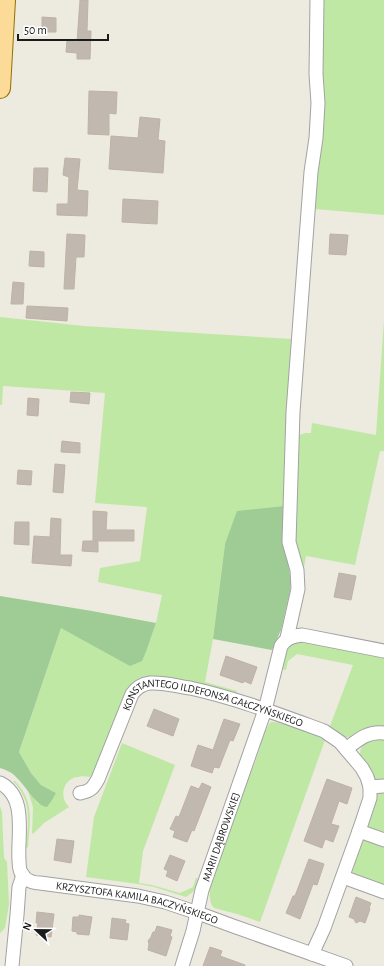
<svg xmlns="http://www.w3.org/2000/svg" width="384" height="966" viewBox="0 0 384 966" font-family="'Alegreya Sans',sans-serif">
<rect width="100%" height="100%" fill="#edeae0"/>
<g fill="#bfe8a5">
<path d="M320,0H384V215L315,209L320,126Z"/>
<path d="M0,317L84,326L291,339L288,408L285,506L225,544L213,639L205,682L237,691L236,694C213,689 190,683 167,679C159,678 150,675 142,677C135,679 132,684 129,689L94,776C88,778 83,775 78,777C67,778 61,789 64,799C65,802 67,805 69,807L44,823L33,834L32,833L33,807L27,788L38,804L56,793L41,785L31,773L19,752L61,628L147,649L156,623L162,595L98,582L100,568L140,561L147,507L95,503L105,393L3,386L2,405H0Z"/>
<path d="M384,320V451H380L355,565L306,556L302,578L295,540L299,435L306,433H311L312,423L376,435Z"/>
<path d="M297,640L384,655V728C378,727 371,726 365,729C359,731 353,740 345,737C340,735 334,729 330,726L353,665L297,654L288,661L286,670L281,669L288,645Z"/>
<path d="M271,722C281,721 315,735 325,740L260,922L237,914L214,908C210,904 209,896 210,892L207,891L250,768H253L260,748L258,744L264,729L266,730L269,724Z"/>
<path d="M384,737V898L348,885L376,799L360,755C360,749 362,745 366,740Z"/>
<path d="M122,743L175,765L143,851L139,883L152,885L180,893L193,887L196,878H198L194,891L186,897L154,887L138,884L86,877L94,817Z"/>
<path d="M13,781H15C35,802 30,821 28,847L26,848C28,823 33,801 13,781Z"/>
<path d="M0,806L2,812L4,858L7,862L9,904L5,928L0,933Z"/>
</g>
<g fill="#9fcc95">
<path d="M285,506L286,551L291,581L290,591L281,630L272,650L213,639L225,544L237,511Z"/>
<path d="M0,596L92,611L156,623L147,649L142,661L130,666L61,628L19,752L31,773L41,785L56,793L52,800L47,807C37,807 25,785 16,777C12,772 6,770 0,768Z"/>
</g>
<g fill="#c1b9b0" stroke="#beb2a3">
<path d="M80,0H88L87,31H91L90,59H77V53L66,52L67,41L77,42Z"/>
<path d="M42,17L56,18V32H42Z"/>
<path d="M89,91L117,92L116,114L109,113V135L88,134Z"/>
<path d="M140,117L160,119L158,140L165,141L163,173L109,169L111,136L138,138Z"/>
<path d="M65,158L80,159L77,190L88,191L87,216L57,215V204H68L69,177L63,175Z"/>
<path d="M34,168H48L47,192L33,191Z"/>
<path d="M123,199L158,201L157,224L122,222Z"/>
<path d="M67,234L85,235L84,257H76L74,289H64Z"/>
<path d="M330,234L348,235L346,255L329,254Z"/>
<path d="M30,251L44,252V267L29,266Z"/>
<path d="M13,282L24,283L23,304H11Z"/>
<path d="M27,306L68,308L67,321L26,318Z"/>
<path d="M71,392L90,393L89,404L70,402Z"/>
<path d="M28,398L39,399L38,416L27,415Z"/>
<path d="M62,441L80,443V453L61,452Z"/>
<path d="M55,464L65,465L63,493L53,492Z"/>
<path d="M18,470L32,471L31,485L17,484Z"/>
<path d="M93,511L107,512L106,530H134V541H95L98,542V552L82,551L83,541H93Z"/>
<path d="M51,518L61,519L60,555H72L71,566L32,563L34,536L50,537Z"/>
<path d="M15,522H29V545L14,544Z"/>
<path d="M339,573L356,576L351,600L334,597Z"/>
<path d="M226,656L257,667L251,684L244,681L243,683L220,675Z"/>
<path d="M154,709L179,719L173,736L147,726Z"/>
<path d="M224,719L240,724L233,741L230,740L219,768L214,767L212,773L191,766L198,745L213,750Z"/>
<path d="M327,779L352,788L347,804L339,801L331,824L339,826L333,842L325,839L322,848L304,841Z"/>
<path d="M202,783L211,787L194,831L192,830L187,842L173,837L175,831L170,829L176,816L179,817L191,786L199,789Z"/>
<path d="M57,839L74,841L71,863L54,860Z"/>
<path d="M170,855L185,861L177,881L166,876L168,871L164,869Z"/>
<path d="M309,859L324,864L317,885L313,884L300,919L286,913L293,896H295Z"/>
<path d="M356,897L371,903L369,908L370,909L365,923L360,921L356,923L354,919L349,917Z"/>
<path d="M37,912L54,914L51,937L36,935L38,923H36Z"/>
<path d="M79,915L92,917L89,935L77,934V932L72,931L73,917H79Z"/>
<path d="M112,918L126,920L125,923L129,924L127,940L110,938Z"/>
<path d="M157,926L172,930L170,936L172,937L166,956L148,950L149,944L148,941L151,937L153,932H155Z"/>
<path d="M210,947L222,951L220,956L245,965V966H203Z"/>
</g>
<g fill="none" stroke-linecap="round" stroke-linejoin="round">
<g stroke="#a2a2a2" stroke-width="15">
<g id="minor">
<path d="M287,638L298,589L297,570L289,542L293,412L311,172L316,138L318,103L316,74L317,0"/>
<path d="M346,749C359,739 368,731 384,733"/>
<path id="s1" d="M0,783C28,797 17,836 19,861C19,868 20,874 25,878C30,882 35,883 40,883L138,896L165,902L198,913L233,926L346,966"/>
<path d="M370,787L384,786"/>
<path id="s2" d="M80,793C91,791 93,788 98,779L132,694C137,687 142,684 150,683C163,682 177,686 190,688C236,698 280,715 324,731L340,742L346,749L362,768L367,777L370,787V798L359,831L324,928L312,954"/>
<path d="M359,831L384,840"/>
<path d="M343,877L384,892"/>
<path d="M12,966L17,915L19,887L23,875"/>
<path id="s3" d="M182,966L193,931L202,890L265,710L281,646C286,638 293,636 302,635L384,651"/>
</g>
</g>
<g stroke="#917101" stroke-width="22">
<path id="primary" d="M0,88L5,0"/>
</g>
<use href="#minor" stroke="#fff" stroke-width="13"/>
<use href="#primary" stroke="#fbdb97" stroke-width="20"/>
</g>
<g text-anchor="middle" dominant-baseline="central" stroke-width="3" stroke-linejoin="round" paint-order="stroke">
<g font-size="11" fill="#1b1b1b" stroke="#fff">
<text stroke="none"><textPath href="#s2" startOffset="197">KONSTANTEGO ILDEFONSA GAŁCZYŃSKIEGO</textPath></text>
<text stroke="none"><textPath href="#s3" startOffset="135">MARII DĄBROWSKIEJ</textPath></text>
<text stroke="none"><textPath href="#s1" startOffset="219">KRZYSZTOFA KAMILA BACZYŃSKIEGO</textPath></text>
</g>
</g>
<g transform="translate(36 930) rotate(292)" stroke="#ffffff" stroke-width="3" paint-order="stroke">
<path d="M0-3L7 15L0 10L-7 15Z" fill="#1b1b1b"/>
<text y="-6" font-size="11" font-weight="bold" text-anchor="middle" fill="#1b1b1b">N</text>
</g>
<path d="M18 34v6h90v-6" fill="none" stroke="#1b1b1b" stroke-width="2"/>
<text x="24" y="34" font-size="12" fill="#1b1b1b" stroke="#ffffff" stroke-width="3" paint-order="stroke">50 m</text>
</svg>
